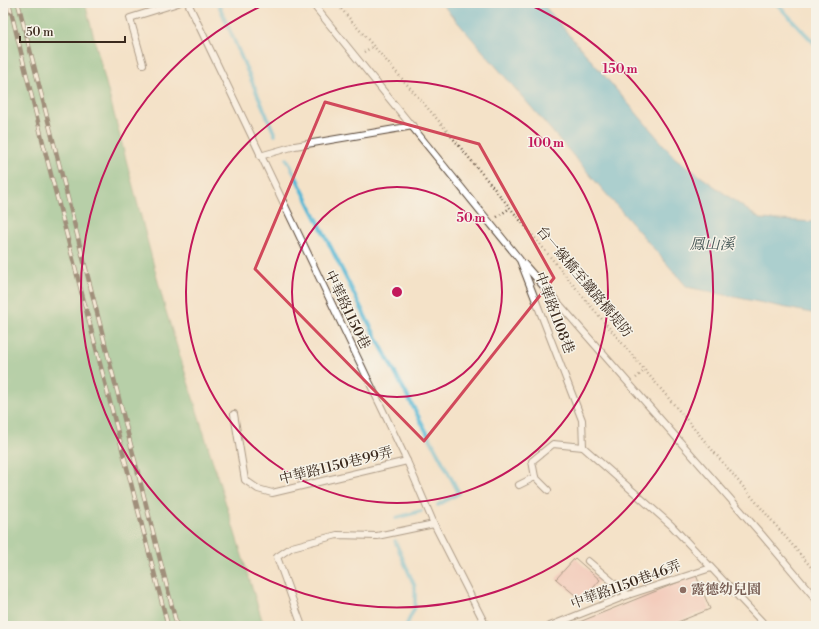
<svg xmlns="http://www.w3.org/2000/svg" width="819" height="629" viewBox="0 0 819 629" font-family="'Libre Bodoni','Noto Serif TC',serif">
<rect width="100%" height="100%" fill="#f7f3e8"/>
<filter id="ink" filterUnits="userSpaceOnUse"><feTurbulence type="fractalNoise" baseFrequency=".025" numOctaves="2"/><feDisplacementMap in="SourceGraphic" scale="8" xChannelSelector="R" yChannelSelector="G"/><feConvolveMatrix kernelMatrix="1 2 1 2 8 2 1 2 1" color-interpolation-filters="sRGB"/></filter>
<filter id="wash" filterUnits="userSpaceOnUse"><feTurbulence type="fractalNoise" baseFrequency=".012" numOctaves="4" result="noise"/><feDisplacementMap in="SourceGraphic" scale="16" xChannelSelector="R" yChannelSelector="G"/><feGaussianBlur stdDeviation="0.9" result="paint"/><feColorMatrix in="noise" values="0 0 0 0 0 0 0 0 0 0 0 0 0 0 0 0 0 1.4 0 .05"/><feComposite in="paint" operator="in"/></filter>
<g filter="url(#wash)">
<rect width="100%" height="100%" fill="#f4e2c8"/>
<path fill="#6db880" stroke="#54714f" d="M3,3H85L165,308L264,626H3Z"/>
<path fill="#56b8d5" stroke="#48717a" d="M441,3H542L675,158L760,219L816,222V314L687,287Z"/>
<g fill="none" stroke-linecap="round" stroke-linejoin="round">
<g stroke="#56b8d5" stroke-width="4">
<path d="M218,3L275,135"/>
<path d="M776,3L816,45"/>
<path d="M287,159L367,320L459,493L438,505"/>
<path d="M396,518L421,511"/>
<path d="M395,541L415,587V607L406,626"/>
</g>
</g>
<g id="blocks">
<g fill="#f1b1ad">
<path d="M575,558L600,580L582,601L556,579Z"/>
<path d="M696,575L710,609L668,626H578L577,623Z"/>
</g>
</g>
</g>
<g filter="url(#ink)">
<use href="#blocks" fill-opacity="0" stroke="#574638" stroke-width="1"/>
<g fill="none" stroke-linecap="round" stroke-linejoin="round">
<g stroke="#574638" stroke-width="8">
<g id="lane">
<path d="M188,3L407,461L434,524L486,626"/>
<path d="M312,3L520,260L582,420L583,447L671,525L766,626"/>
<path d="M143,64L130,18L178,3"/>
<path d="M260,156L295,146L413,126"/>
<path d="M524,264L762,535L816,599"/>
<path d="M234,414L245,480L258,489L272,493L407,461"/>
<path d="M519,485L535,477"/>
<path d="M548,490L535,477L532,461L553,444L583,447"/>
<path d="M588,561L628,595"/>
<path d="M302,626L277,557L292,547L337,535L377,536L434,524"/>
<path d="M550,626L628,595L711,568"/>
</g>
</g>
<g stroke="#574638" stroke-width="2.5" stroke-dasharray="1 3" stroke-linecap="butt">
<path d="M336,3L438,120L584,298L816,573"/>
<path d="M364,52L372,47"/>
<path d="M497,217L510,208"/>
<path d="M636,378L645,370"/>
</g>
<use href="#lane" stroke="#fff" stroke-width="6"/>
<g stroke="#3b2a1e" stroke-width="4.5">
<g id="rail">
<path d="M9,3L47,159L168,626"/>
<path d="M18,3L177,626"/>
</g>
</g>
<use href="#rail" stroke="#f7f3e8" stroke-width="3" stroke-dasharray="9" stroke-linecap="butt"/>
</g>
</g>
<path d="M0 0H819V629H0ZM325,102L479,144L554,278L424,441L255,269Z" fill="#f4e2c8" fill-opacity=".55" fill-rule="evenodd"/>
<path fill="none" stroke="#d1495b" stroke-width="3" stroke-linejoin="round" d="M325,102L479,144L554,278L424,441L255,269Z"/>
<g fill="none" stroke="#c2185b" stroke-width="2">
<circle cx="397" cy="292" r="105"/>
<circle cx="397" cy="292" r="211"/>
<path d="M526 3A316 316 0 1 1 268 3"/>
</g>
<circle fill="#8d6e63" stroke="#f7f3e8" stroke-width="1.5" cx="683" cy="590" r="4"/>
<g text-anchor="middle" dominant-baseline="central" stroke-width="3" stroke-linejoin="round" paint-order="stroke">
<g font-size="14" fill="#3b2a1e" stroke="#f7f3e8">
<text transform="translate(584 282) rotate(50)">台一線橋至鐵路橋堤防</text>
<text transform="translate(347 310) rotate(64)">中華路1150巷</text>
<text transform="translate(554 313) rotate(69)">中華路1108巷</text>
<text transform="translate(336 466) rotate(-14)">中華路1150巷99弄</text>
<text transform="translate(626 585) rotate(-20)">中華路1150巷46弄</text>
</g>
<g font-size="14" font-weight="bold" fill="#785e54" stroke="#f7f3e8" text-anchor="start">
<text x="691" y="590">露德幼兒園</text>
</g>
<g font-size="15" font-style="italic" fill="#435555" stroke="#f7f3e8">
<text x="712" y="244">鳳山溪</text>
</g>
</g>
<circle cx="397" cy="292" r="6" fill="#c2185b" stroke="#f7f3e8" stroke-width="2"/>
<g font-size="12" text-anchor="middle" font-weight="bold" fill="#c2185b" stroke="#f7f3e8" stroke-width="3" stroke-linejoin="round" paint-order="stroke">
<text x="620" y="73">150 m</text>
<text x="546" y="147">100 m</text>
<text x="471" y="222">50 m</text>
</g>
<rect width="819" height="629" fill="none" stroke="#f7f3e8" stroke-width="16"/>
<path d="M20 36v6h105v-6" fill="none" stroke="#3b2a1e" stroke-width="2"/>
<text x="26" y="36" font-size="12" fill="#3b2a1e" stroke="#f7f3e8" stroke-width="3" paint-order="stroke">50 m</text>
</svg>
